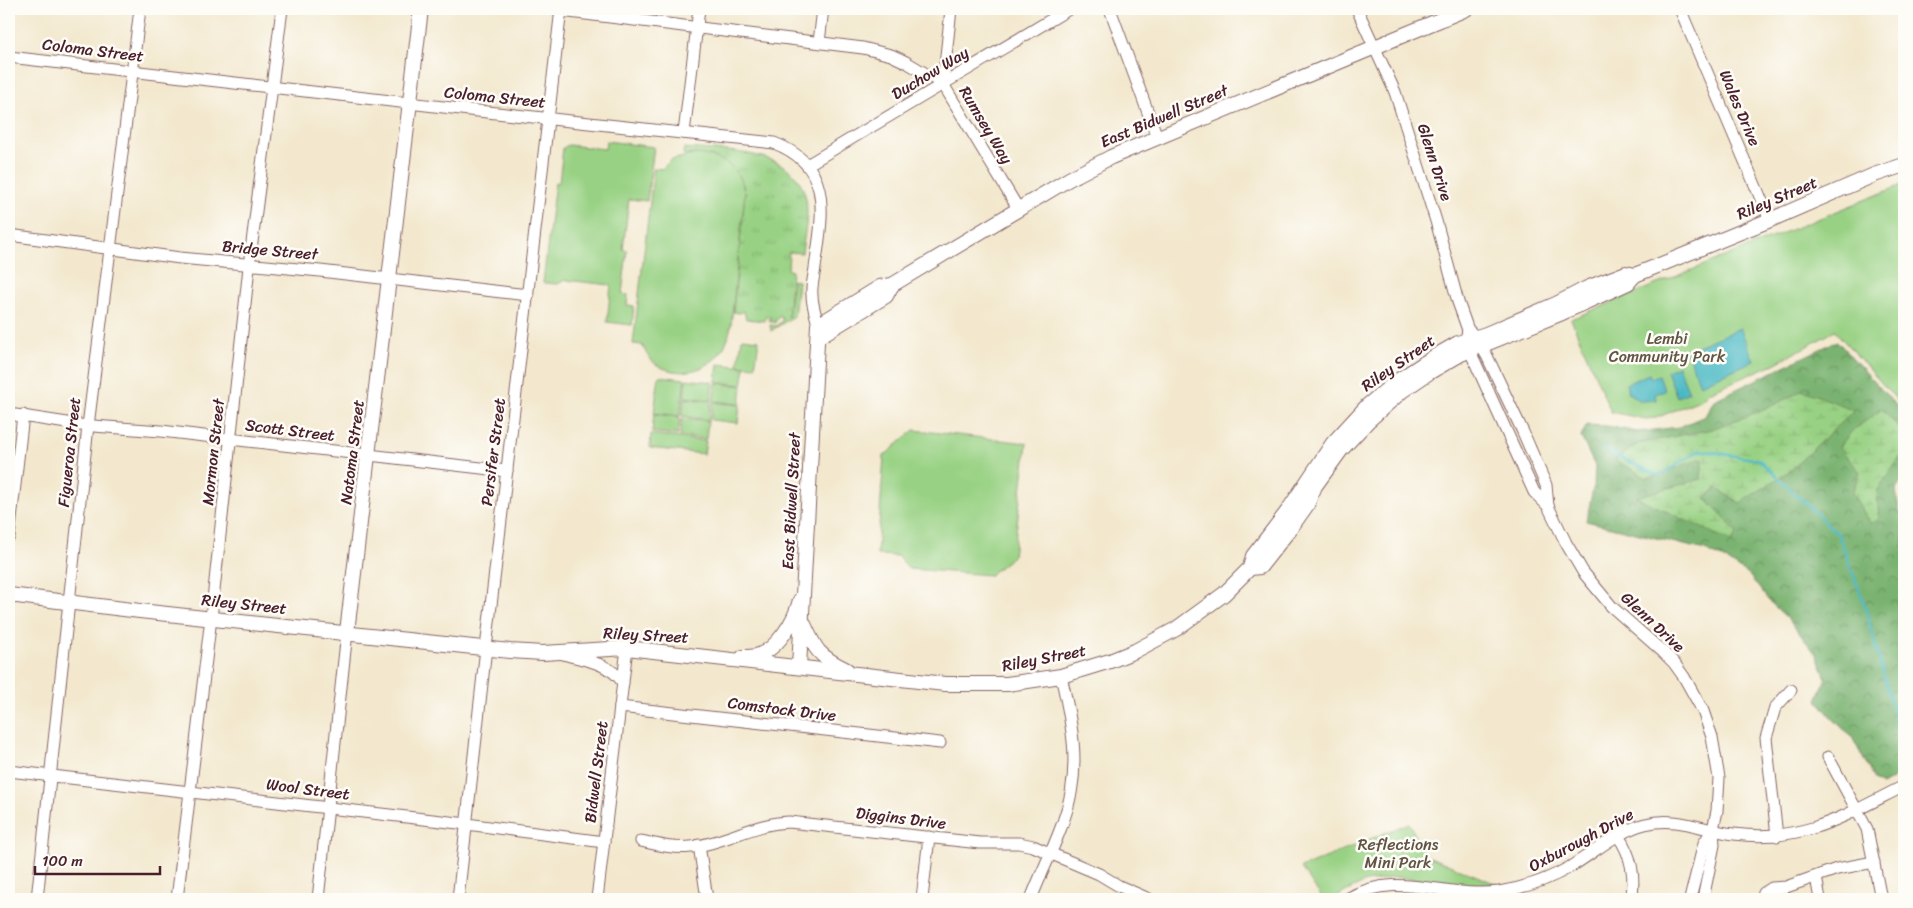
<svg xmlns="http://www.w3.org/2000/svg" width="1913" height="908" viewBox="0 0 1913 908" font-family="Sriracha,sans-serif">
<defs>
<pattern id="grass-tufts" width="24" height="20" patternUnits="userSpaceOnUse" patternTransform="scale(1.25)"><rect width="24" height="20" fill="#98d183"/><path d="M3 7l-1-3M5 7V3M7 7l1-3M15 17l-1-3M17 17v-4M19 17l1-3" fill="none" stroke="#84b371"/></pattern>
<pattern id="forest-crowns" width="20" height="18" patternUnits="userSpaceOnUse" patternTransform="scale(1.25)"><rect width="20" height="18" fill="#7ab371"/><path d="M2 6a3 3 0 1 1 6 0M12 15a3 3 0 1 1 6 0" fill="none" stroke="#66915d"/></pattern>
<pattern id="wetland-marsh" width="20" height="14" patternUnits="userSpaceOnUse" patternTransform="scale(1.25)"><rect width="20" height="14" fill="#98d183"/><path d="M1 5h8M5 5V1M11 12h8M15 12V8" fill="none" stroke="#84b371"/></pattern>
</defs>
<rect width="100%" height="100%" fill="#fdfcf7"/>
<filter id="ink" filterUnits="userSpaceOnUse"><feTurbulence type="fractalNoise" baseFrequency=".02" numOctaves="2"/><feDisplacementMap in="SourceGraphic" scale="10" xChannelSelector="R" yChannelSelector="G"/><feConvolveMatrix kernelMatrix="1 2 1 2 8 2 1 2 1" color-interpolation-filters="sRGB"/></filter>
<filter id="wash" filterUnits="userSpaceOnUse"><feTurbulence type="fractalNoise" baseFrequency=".0096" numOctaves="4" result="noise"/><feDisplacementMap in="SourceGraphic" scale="20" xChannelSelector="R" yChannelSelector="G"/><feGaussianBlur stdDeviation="1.12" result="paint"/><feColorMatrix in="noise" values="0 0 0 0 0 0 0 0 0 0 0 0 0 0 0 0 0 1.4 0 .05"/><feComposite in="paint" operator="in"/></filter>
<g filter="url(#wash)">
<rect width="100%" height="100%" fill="#f3e8ce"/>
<path fill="url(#grass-tufts)" stroke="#717857" d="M684,148C724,152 797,147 806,199C809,216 804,236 802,253L789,252L788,270L792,271L788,317L793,280L798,281L794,316L771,331L770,325L776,326L782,321V317H778L775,323L769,320V316H766L765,321L746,319L744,311L740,313L733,312L745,193L741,179L696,154L685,155L683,154Z"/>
<path fill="url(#forest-crowns)" stroke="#62694e" d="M1837,341L1904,414V475L1896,490L1899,510L1904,517V772L1882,785L1875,781L1852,737L1832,718L1817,700L1826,678L1816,654L1788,619L1769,601L1749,575L1728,561L1705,550L1586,521L1594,485L1595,466L1581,437L1587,425L1607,426L1637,432L1679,427L1705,416L1714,400Z"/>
<g fill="url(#wetland-marsh)" stroke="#717857">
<path d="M1803,390L1854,410L1791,470L1740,503L1716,488L1705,498L1737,532L1732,542L1636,497L1701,479L1703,458L1647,478L1615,460L1638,444L1712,429L1766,409Z"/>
<path d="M1882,409L1904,434V452L1877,491L1879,519L1871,524L1852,493L1860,472L1839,447L1852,431Z"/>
</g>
<g fill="#98d183" stroke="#717857">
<path d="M606,141L654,147L647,201L629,199L623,249L627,250L622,294L628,295L627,305L634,306L632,325L607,322L611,285L565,280L558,284L543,283L555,182L559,183L563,148L568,145L605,149Z"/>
<path d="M696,154C723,156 738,166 745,193L731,325C729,336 726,346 719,354C704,374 671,378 652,361C648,357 645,351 642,345L633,344L654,168L662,169L671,160Z"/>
<path d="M1904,184V408L1835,331L1774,364L1709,392L1702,399L1656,418L1645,419L1611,412L1571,319Z"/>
<path d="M742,338L759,340L755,367L738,365Z"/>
<path d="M718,364L745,367L742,385L716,382Z"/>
<path d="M659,376L685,379L680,416L654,413Z"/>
<path d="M686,379L713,382L711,400L684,397Z"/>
<path d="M716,383L742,386L740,404L713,401Z"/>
<path d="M684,398L711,401L709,420L682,416Z"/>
<path d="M713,402L740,405L738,423L711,420Z"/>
<path d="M654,414L680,417L678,435L652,432Z"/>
<path d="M682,418L708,421L706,439L680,436Z"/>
<path d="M914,430L1027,443L1013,556L990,575L909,569L898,556L877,555L884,456Z"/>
<path d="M651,434L706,441L704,454L650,448Z"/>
<path d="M1409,823L1425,855L1499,885H1458L1396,877L1366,882L1345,892L1334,899H1323L1301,868Z"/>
</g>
<g fill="#4bb9c5" stroke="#4a6c78">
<path d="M1740,328L1754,361L1700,384L1686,351Z"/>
<path d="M1678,366L1689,392L1677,397L1667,371Z"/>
<path d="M1649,374L1651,378L1659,375L1665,391L1655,394L1656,400L1641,401L1628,393L1626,384Z"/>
</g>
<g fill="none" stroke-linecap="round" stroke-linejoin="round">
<path stroke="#4bb9c5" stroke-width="2.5" d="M1603,449L1659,476L1700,450L1759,460L1838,534L1864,603L1904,751"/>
</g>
</g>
<g filter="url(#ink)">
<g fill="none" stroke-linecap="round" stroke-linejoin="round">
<g stroke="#856564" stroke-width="13">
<g id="minor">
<path d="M1110,9L1157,137"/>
<path d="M1357,9L1395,92L1436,221L1458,302L1468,330L1476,337L1487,356L1523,432L1546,485L1548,506"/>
<path d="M1680,9L1770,220"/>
<path d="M561,11L863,48L891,55L906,62L943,84L1019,210"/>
<path d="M819,42L823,9"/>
<path d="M9,57L478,111L774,143C835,166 822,217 815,268C814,276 811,286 812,295C812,305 816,315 818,325"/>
<path d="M943,84L951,9"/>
<path d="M684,133L699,9"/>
<path d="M807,165L1069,9"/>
<path d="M9,235L180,258L320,271L528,295"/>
<path d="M1468,330L1466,340L1470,351L1534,492L1548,506L1566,543L1583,572L1612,607L1663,652L1674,663L1684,677L1703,711L1712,737L1719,778L1717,811L1713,829L1714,845L1703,899"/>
<path d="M9,414L80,425L161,431L507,471"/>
<path d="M9,537L23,415"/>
<path d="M563,654C584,660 611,663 623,683"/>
<path d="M620,707L940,743"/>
<path d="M1828,757L1867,829L1881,899"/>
<path d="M9,771L467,824L604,842"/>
<path d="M1618,836C1631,854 1636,877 1631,899"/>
<path d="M1777,836L1766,738L1775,708L1791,690"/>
<path d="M641,841C658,845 674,849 691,847C725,843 754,823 789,822L980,843H1019L1033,846L1099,874L1119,886L1149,899"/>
<path d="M699,845L707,899"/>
<path d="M1816,877L1820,899"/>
<path d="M37,899L88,426L140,9"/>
<path d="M177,899L211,618L250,258L282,9"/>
<path d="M318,899L347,632"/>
<path d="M458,899L486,648L561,9"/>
<path d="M597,899L627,648"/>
<path d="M922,899L929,837"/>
<path d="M1031,899C1041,873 1054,848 1063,822C1082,771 1073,727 1061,676"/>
<path d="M1347,899C1397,869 1446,899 1499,892C1523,888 1548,880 1570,867C1594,853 1617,831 1645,824C1679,816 1701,830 1734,834C1804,843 1844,816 1904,786"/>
<path d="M1690,899L1704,843L1713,829"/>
<path d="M1762,899L1764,893L1772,888L1786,887L1837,869L1874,862"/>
</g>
</g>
<g stroke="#856564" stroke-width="16">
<g id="major">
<path d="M818,337L886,296L892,285"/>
<path d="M1250,568L1260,567L1290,529L1307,505L1315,486L1341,450L1368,421L1402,391L1430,372L1461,354L1562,313L1628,283L1635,275L1770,220L1874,175L1904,165"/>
<path d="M9,595L140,611L510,651L543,653L627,648L945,684H1007L1061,676L1110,661L1135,651L1176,629L1224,594L1250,568L1253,556L1287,512L1333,443L1367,406L1397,381L1432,358L1458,343L1486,334L1556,304L1587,288L1626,273L1635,275"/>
<path d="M803,622C816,651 818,656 847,670"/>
<path d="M347,632L421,9"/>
<path d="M743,657C747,657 752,657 756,656C777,650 795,621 800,600"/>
<path d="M799,667L818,325L880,287L892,285L1069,179L1111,157L1466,9"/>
</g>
</g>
<use href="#minor" stroke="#fff" stroke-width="11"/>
<use href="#major" stroke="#fff" stroke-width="14"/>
</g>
</g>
<g text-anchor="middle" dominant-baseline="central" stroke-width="5" stroke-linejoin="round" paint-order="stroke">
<g font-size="16" fill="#4a1f2b" stroke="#fdfcf7">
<text transform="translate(93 50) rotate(7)">Coloma Street</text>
<text transform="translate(930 73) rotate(-31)">Duchow Way</text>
<text transform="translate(495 97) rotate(6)">Coloma Street</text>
<text transform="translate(1740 108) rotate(67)">Wales Drive</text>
<text transform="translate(1164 116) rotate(-23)">East Bidwell Street</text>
<text transform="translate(986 125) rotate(59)">Rumsey Way</text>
<text transform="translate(1435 162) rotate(72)">Glenn Drive</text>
<text transform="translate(1777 198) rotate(-23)">Riley Street</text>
<text transform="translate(270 250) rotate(5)">Bridge Street</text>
<text transform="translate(1398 363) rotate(-35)">Riley Street</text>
<text transform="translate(290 430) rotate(7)">Scott Street</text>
<text transform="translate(69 452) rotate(-84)">Figueroa Street</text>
<text transform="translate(213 452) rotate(-84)">Mormon Street</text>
<text transform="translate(352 452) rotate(-83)">Natoma Street</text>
<text transform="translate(493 452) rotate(-83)">Persifer Street</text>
<text transform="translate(791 501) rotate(-87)">East Bidwell Street</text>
<text transform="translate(244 604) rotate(6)">Riley Street</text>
<text transform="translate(1653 622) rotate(43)">Glenn Drive</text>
<text transform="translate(646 635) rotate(3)">Riley Street</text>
<text transform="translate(1044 658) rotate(-11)">Riley Street</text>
<text transform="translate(782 709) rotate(7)">Comstock Drive</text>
<text transform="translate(596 772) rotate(-83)">Bidwell Street</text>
<text transform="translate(308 789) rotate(7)">Wool Street</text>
<text transform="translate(901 818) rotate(7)">Diggins Drive</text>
<text transform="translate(1581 840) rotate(-28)">Oxburough Drive</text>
</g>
<g font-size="16" fill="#615445" stroke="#fdfcf7">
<text x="1667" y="338">Lembi<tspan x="1667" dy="18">Community Park</tspan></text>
<text x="1398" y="844">Reflections<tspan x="1398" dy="18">Mini Park</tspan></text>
</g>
</g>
<rect width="1913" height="908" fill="none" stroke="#fdfcf7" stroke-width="30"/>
<path d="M35 866v8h125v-8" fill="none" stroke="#4a1f2b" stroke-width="2.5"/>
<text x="42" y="866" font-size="15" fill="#4a1f2b" stroke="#fdfcf7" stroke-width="4" paint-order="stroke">100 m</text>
</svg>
